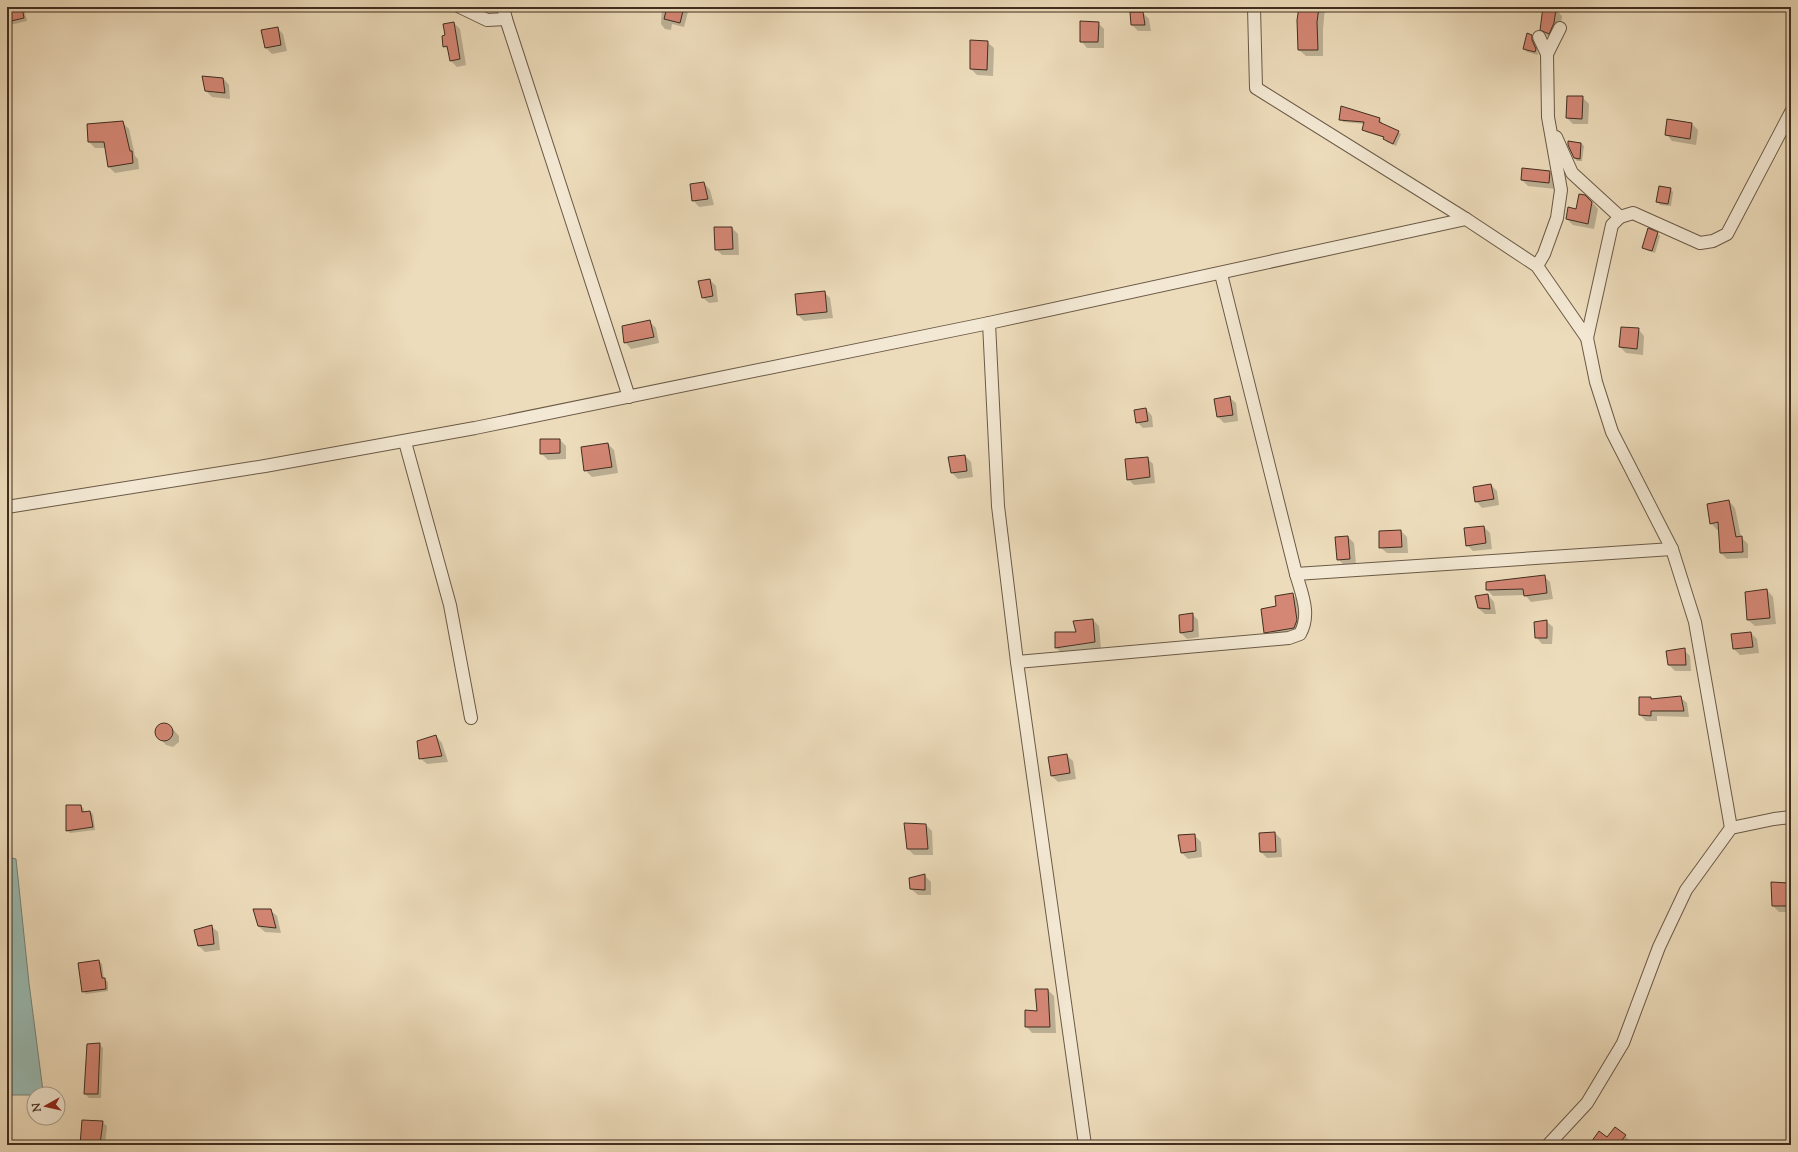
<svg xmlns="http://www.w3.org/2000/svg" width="1798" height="1152" viewBox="0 0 1798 1152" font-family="'Sorts Mill Goudy',serif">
<rect width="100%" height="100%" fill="#eddcbb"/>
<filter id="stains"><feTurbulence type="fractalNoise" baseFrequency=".005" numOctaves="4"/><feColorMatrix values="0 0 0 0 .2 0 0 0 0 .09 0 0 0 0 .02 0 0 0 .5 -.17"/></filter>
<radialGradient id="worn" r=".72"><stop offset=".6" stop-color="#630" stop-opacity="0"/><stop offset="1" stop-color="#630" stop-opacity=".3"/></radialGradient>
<path fill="#99bbb3" stroke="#758378" d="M7,857L16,859L29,983L43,1091L31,1095H7Z"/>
<g fill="#0003">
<path d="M20,7L24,9L27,21L10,25L7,20V10Z"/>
<path d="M662,7H686V10L688,12L684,27L672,24L671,30L665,29L661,24Z"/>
<path d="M1106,7H1128V12H1112Z"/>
<path d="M1300,7H1325L1323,29V56H1306L1299,50L1298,21Z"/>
<path d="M1544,8L1556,10L1562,16L1560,30L1555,39L1547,36L1541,29Z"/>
<path d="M1143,13L1149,19L1151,31H1138L1132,25Z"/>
<path d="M454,23L460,29L466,65L457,67L451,61L449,51L444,46L446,36Z"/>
<path d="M1098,23L1104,29V48H1087L1081,41Z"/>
<path d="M277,28L283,34L287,51L272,54L266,48Z"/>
<path d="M1532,36L1535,38L1538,55L1527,52L1524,49Z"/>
<path d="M987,42L994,48L993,76L977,75L971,69Z"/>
<path d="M223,78L229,85L230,99L212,97L206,91Z"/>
<path d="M1582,97L1589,104L1588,124H1573L1567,118Z"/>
<path d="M1341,119H1379L1382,122V124L1401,134L1396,146L1387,142L1385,138L1366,132L1363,129L1365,124L1343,122Z"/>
<path d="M123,123L129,129L135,156L138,159L139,169L115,173L109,167L106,148H95L89,142Z"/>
<path d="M1692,124L1698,130L1696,145L1672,141L1666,134Z"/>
<path d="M1569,142L1581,143L1584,146L1582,161H1577L1574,157Z"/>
<path d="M1550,172L1556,178L1555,189L1528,186L1522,180Z"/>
<path d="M704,183L710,190L714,205L699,207L693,200Z"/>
<path d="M1670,189L1673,192L1671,206L1660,205L1658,202Z"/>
<path d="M1592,202L1598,209L1594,229L1573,225L1567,219L1577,210Z"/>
<path d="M732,228L738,234L739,255H722L716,249Z"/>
<path d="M1657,233L1660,236L1655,253L1646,250L1643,248Z"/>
<path d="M710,280L716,286L718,302L709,303L702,297Z"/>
<path d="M824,292L830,298L833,318L804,321L798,315Z"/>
<path d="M650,322L656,328L659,343L631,349L625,342Z"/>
<path d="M1638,329L1644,336L1643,355L1626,353L1620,347Z"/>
<path d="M1229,397L1236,403L1238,421L1224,423L1218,417L1215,399Z"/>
<path d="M1146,409L1152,416L1153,427L1143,428L1137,422Z"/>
<path d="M560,440L566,446V459L548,460L541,453Z"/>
<path d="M608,444L614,450L618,473L592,477L585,470Z"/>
<path d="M965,456L971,462L973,477L958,479L952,473Z"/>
<path d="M1147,458L1153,464L1155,483L1134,485L1128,479Z"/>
<path d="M1491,485L1497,491L1499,505L1482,508L1476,501Z"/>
<path d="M1729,501L1735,508L1741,537L1748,544V558L1727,559L1721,553L1720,529L1717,530L1711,523Z"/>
<path d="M1484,527L1490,533L1492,549L1473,551L1467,545Z"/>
<path d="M1401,531L1407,537L1408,553H1387L1380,547Z"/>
<path d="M1348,537L1354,543L1356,564L1344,565L1338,559Z"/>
<path d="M1544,576L1550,582L1553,599L1531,602L1525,595L1493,596L1487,590Z"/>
<path d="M1767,590L1773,597L1776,624L1755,626L1748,620L1746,593Z"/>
<path d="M1293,595L1302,604L1306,630L1275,642L1265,632L1278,607Z"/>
<path d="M1488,595L1494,602L1496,614H1485L1478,608Z"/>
<path d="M1192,614L1198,620L1199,637L1187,639L1181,633Z"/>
<path d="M1093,620L1099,626L1101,648L1063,654L1056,648Z"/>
<path d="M1546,621L1553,627L1552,644H1542L1536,637Z"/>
<path d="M1751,633L1757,639L1759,653L1740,655L1734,649Z"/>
<path d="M1684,650L1690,656L1691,671H1675L1669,665Z"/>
<path d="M1680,697L1687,703L1689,717L1657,716V721H1646L1640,715L1651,698L1652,699Z"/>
<path d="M164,724L169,725L179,736V742L173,747L166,745L156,734L157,729Z"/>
<path d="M436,736L442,743L448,762L427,764L420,758Z"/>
<path d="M1066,755L1073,761L1076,779L1058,782L1052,776Z"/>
<path d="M81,806L84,809V813L90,812L93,814L95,830L70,833L67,830Z"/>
<path d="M926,825L932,831L933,855H914L908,849Z"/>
<path d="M1275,833L1281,839L1282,857L1267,858L1261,852Z"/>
<path d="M1194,835L1201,842L1202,857L1188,859L1182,853Z"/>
<path d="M925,876L931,882V895H918L911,889Z"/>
<path d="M1789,884L1791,886V912H1779L1773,906Z"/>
<path d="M270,910L277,916L281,933L265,932L258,926Z"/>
<path d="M211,926L218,932L220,950L205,952L199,946Z"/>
<path d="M99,961L102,964L104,979L108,982V991L86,994L83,991Z"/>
<path d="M1048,990L1054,996L1056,1033H1032L1026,1026L1038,1012Z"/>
<path d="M99,1044L103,1048L101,1098H89L85,1094L88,1045Z"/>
<path d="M102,1122L107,1126L105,1145H81Z"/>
<path d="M1625,1136L1631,1142L1629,1145H1595L1607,1138Z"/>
<path d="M976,1140L981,1145H962V1142Z"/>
</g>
<g fill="#d48775" stroke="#402e20">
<path d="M15,7H22L24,18L7,22V9Z"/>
<path d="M667,7H684L680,23L664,19Z"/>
<path d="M1299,7H1319L1317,22L1318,50H1298L1297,20Z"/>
<path d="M1543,7L1556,9L1554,23L1549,34L1540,30Z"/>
<path d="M1130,12H1143L1145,25H1131Z"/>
<path d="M1080,21L1099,22L1098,42H1080Z"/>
<path d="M454,22L460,59L450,61L447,46L443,47L442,36L445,35L443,24Z"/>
<path d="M278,27L281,45L265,48L261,30Z"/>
<path d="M1527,33L1532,35V40L1536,49L1535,52L1523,49Z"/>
<path d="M970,40L988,41L987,70L970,69Z"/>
<path d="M202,76L223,78L225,93L205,91Z"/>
<path d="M1567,96H1583L1582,119L1566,118Z"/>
<path d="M1341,106L1380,118L1379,122L1399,131L1393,144L1383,139L1384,137L1362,130L1364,122L1339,120Z"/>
<path d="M1667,119L1692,123L1690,139L1665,135Z"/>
<path d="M123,121L130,151H132L133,163L108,167L104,142H88L87,124Z"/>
<path d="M1568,141L1581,143L1580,159L1574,158L1568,145Z"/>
<path d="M1522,168L1550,171L1549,183L1521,180Z"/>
<path d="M704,182L708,199L692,201L690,184Z"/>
<path d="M1659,186L1671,188L1668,204L1656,202Z"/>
<path d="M1579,194L1585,195L1592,202L1588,224L1566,219L1568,207L1576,209Z"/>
<path d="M714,227H732L733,249L715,250Z"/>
<path d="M1648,228L1658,232L1652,251L1642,248Z"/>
<path d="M710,279L713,296L702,298L698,281Z"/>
<path d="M825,291L827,312L797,315L795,294Z"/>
<path d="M650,320L654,337L624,343L622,326Z"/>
<path d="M1621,327L1639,328L1637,349L1619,347Z"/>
<path d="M1230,396L1233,415L1217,417L1214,399Z"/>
<path d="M1146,408L1148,421L1136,423L1134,410Z"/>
<path d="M540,439H560V453L540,454Z"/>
<path d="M608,443L612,467L584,471L581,447Z"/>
<path d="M965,455L967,471L951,473L948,457Z"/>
<path d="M1148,457L1150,477L1127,480L1125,459Z"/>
<path d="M1491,484L1494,499L1475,502L1473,487Z"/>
<path d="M1729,500L1736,537L1742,536L1743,552L1720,553L1718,522L1710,524L1707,504Z"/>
<path d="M1484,526L1486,543L1466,546L1464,528Z"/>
<path d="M1401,530L1402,547L1379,548V531Z"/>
<path d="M1348,536L1350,559L1337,560L1335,537Z"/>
<path d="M1545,575L1547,593L1524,596L1523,589L1486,590V582Z"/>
<path d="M1767,589L1770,618L1747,620L1745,592Z"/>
<path d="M1293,593L1297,620L1294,628L1264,633L1261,609L1276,606L1275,596Z"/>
<path d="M1488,594L1490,609L1478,608L1475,596Z"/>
<path d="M1193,613V631L1180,633L1179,615Z"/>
<path d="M1093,619L1095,642L1055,648V632H1076L1073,621Z"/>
<path d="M1547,620V638H1535L1534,622Z"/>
<path d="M1751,632L1753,647L1733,649L1731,634Z"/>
<path d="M1685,648L1686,665H1668L1666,651Z"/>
<path d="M1681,696L1684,711H1651V716L1639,715V697H1651V699Z"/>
<circle cx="164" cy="732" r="9"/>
<path d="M436,735L442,756L419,759L417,741Z"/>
<path d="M1067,754L1070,773L1051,776L1048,757Z"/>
<path d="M66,805H81L82,812L90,811L93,827L66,831Z"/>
<path d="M904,823L926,824L928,849H907Z"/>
<path d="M1275,832L1276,852H1260L1259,833Z"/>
<path d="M1195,834L1196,851L1181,853L1178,835Z"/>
<path d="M925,874V890L910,889L909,878Z"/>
<path d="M1771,882L1789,883L1788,906H1772Z"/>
<path d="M253,909H271L276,928L258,926Z"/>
<path d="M212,925L214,944L198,946L194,930Z"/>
<path d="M99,960L102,978H105L106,989L82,992L78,963Z"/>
<path d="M1035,989H1048L1050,1027H1025V1010L1037,1011Z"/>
<path d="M100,1043L98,1094H84L87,1044Z"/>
<path d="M82,1120L103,1121L100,1145H80Z"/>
<path d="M1615,1127L1626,1135L1618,1145H1589L1599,1131L1607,1137Z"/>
</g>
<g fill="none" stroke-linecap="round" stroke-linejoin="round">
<g stroke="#6b5a47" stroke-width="14">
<g id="minor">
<path d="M460,7L487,20L506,19L503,7"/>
<path d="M1254,7L1256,88L1466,219L1537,266L1587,338L1596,382L1612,432L1672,549L1695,622L1731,828"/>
<path d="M506,19L629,397"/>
<path d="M1539,37L1547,54"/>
<path d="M1556,137L1572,173L1620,217"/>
<path d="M1537,266L1544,254L1557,218L1561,190L1548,117L1547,54L1560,28"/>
<path d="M1221,274L1296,574L1672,549"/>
<path d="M989,323L998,506L1017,662"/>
<path d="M1587,338L1612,225L1620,217L1633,213L1700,243L1713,241L1727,234L1791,112"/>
<path d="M405,442L450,605L471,718"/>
<path d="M7,507L265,466L475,428L989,323L1466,219"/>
<path d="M1085,1145L1017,662L1289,638L1300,634C1311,614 1302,595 1296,574"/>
<path d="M1548,1145L1587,1103L1623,1043L1659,947L1686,890L1731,828L1774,819L1791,817"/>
</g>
</g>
<use href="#minor" stroke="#f3e8d3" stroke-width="12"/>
</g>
<rect width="1798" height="1152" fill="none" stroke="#eddcbb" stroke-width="24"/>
<rect x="8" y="8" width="1782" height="1136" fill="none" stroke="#402e20" stroke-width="2"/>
<rect x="12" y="12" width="1774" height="1128" fill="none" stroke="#402e20"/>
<g transform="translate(46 1106) rotate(262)"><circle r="19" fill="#f3e8d3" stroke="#ab9e8b"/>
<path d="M0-3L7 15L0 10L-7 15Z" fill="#8f2418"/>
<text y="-6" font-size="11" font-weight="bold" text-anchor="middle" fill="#402e20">N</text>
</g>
<rect width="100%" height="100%" filter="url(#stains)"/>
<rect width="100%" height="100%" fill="url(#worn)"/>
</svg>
